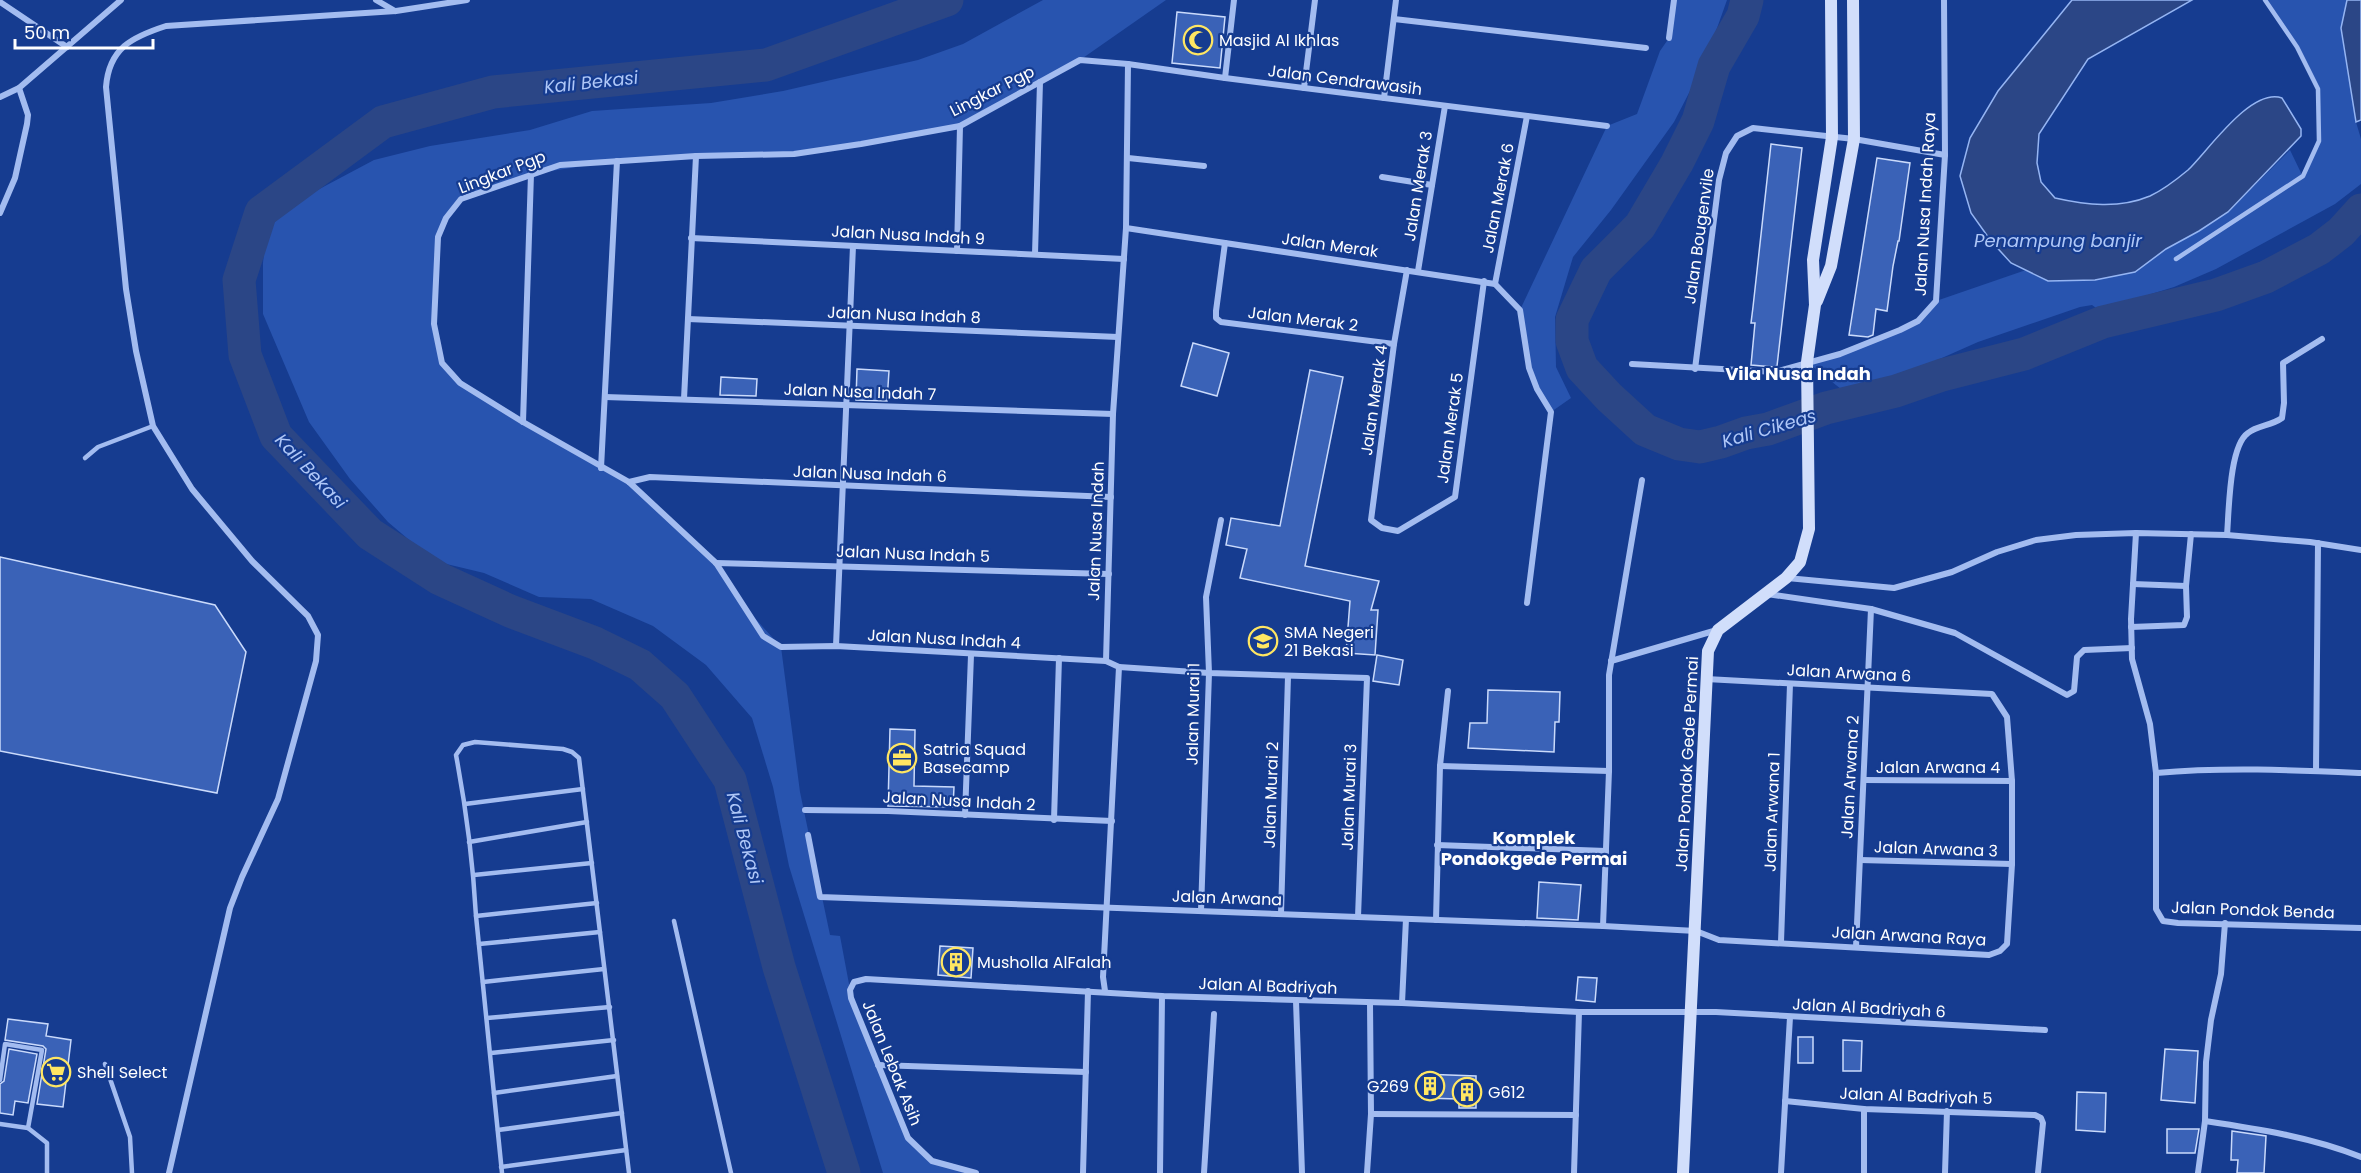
<svg xmlns="http://www.w3.org/2000/svg" width="2361" height="1173" viewBox="0 0 2361 1173" font-family="Poppins,sans-serif">
<rect width="100%" height="100%" fill="#163c90"/>
<g fill="#2854af">
<path d="M1043,0H1166L1080,60L960,126L794,154L617,161L531,174L461,199L438,237L434,324L442,363L460,383L629,482L716,563L744,606L781,647L800,792L830,935L840,936L852,1000L908,1138L932,1161L976,1173H883L789,866L773,787L752,718L706,665L653,626L591,599L539,597L484,573L434,561L388,522L350,479L309,422L263,314V263L266,231L293,203L374,160L430,146L530,130L592,111L711,103L783,91L918,60L963,44Z"/>
<path d="M1674,0H1727L1705,62L1674,122L1611,210L1573,257L1555,317L1556,367L1571,398L1551,412L1529,368L1520,310L1607,126L1637,114L1660,51L1669,38Z"/>
<path d="M2266,0H2347L2341,28L2356,122L2361,139V184L2335,204L2216,269L2174,287L2099,310L2092,305L2080,307L1978,342L1899,377L1846,393L1807,362L1840,354L1918,321L1936,301L2026,270L2048,281L2135,272L2166,249L2199,231L2228,212L2290,150L2302,175L2319,141L2318,89L2297,47Z"/>
</g>
<g fill="#2b4686" stroke="#95b5f3" stroke-width="1.5">
<path d="M2072,0H2192L2088,59L2039,134L2037,163L2041,182L2055,198C2086,205 2119,209 2150,196C2163,190 2176,180 2188,170C2208,151 2251,87 2282,98L2301,129V136L2228,212L2199,231L2166,249L2135,272L2095,280L2048,281L2011,263L1991,241L1971,213L1960,176L1970,138L1998,91Z"/>
<path d="M2347,0H2361V120L2356,122L2341,28Z"/>
</g>
<g fill="none" stroke-linecap="round" stroke-linejoin="round">
<g stroke="#2b4686" stroke-width="33">
<path d="M1747,0L1743,16L1714,66L1698,121L1677,163L1640,226L1596,270L1572,320V341L1582,368L1609,397L1645,430L1679,444L1700,447L1721,442L1746,433L1768,429L1826,408L1896,391L1942,375L2024,354L2103,322L2216,295L2266,277L2319,249L2341,232L2361,210"/>
<path d="M844,1173L779,967L730,780L675,696L640,665L595,643L510,611L440,579L370,534L276,436L245,355L239,280L261,212L383,122L493,92L766,65L947,0"/>
</g>
</g>
<g fill="#3a62b7" stroke="#cadafb" stroke-width="1.5">
<path d="M1177,12L1225,17L1220,68L1172,63Z"/>
<path d="M1771,144L1802,148L1777,366L1774,367L1751,365L1755,323H1751L1753,307Z"/>
<path d="M1877,158L1910,163L1899,241H1898L1893,266L1887,311L1876,309L1873,335L1868,337L1849,335Z"/>
<path d="M1193,343L1229,353L1217,396L1181,386Z"/>
<path d="M857,369L889,371L887,401L856,400Z"/>
<path d="M1310,370L1343,377L1305,566L1379,581L1371,610H1378L1375,655L1346,653L1350,601L1240,578L1247,549L1226,545L1231,518L1280,526Z"/>
<path d="M721,377L757,379L756,396L720,395Z"/>
<path d="M0,557L215,605L246,652L217,793L0,751Z"/>
<path d="M1377,655L1403,660L1399,685L1373,681Z"/>
<path d="M1488,690L1560,692L1559,722H1555L1554,752L1468,748L1470,723H1487Z"/>
<path d="M890,729L915,730L914,786L954,787L953,807L888,806Z"/>
<path d="M1539,882L1581,885L1578,920L1537,918Z"/>
<path d="M940,946L973,948L971,978L938,975Z"/>
<path d="M1578,977L1597,978L1595,1002L1576,1000Z"/>
<path d="M8,1019L48,1024L46,1036L71,1040L63,1107L37,1104L46,1049L43,1046L5,1040Z"/>
<rect x="1798" y="1037" width="15" height="26"/>
<path d="M1843,1040L1862,1041L1861,1071H1843Z"/>
<path d="M9,1049L37,1054L28,1103L15,1101L13,1115L0,1113V1084L4,1081Z"/>
<path d="M2165,1049L2198,1051L2195,1103L2161,1100Z"/>
<path d="M1422,1074L1476,1076V1108H1459V1099L1422,1098Z"/>
<path d="M2077,1092L2106,1093L2105,1132L2076,1130Z"/>
<path d="M2167,1129H2199L2195,1153H2167Z"/>
<path d="M2232,1131L2266,1136L2264,1173H2237L2238,1160H2231Z"/>
</g>
<g fill="none" stroke-linecap="round" stroke-linejoin="round">
<g stroke="#a3bcf0" stroke-width="4.5">
<path d="M2176,259L2303,176L2319,141L2318,89L2297,47L2265,0"/>
<path d="M85,458L98,447L153,426"/>
<path d="M465,804L583,789"/>
<path d="M469,842L587,822"/>
<path d="M474,875L592,863"/>
<path d="M476,916L597,903"/>
<path d="M674,921L731,1173"/>
<path d="M479,944L600,932"/>
<path d="M483,982L604,969"/>
<path d="M487,1018L610,1007"/>
<path d="M491,1053L614,1040"/>
<path d="M105,1064L130,1137L132,1173"/>
<path d="M0,1080L5,1044L42,1050L28,1128L47,1143V1173"/>
<path d="M494,1093L617,1076"/>
<path d="M0,1124L28,1128"/>
<path d="M498,1130L622,1113"/>
<path d="M501,1167L626,1150"/>
<path d="M502,1173L476,916C473,862 466,808 456,755L463,745L475,742L563,749L572,752L579,758L629,1173"/>
</g>
<g stroke="#a3bcf0" stroke-width="6">
<path d="M376,0L395,11"/>
<path d="M0,2L67,47"/>
<path d="M1394,19L1646,48"/>
<path d="M1669,38L1674,0"/>
<path d="M1225,78L1234,0"/>
<path d="M1304,88L1315,0"/>
<path d="M0,97L19,88L121,0"/>
<path d="M1384,98L1396,0"/>
<path d="M1128,158L1204,166"/>
<path d="M1382,177L1432,185"/>
<path d="M0,213L15,178L27,124L28,115L19,88"/>
<path d="M1126,228L1495,284L1520,310L1529,368L1537,389L1551,412L1527,603"/>
<path d="M691,238L1124,259"/>
<path d="M1225,243L1216,311V318L1221,322L1394,344"/>
<path d="M957,251L960,126"/>
<path d="M1035,254L1040,82"/>
<path d="M1407,270L1394,344L1371,520L1382,528L1398,531L1455,497L1484,281"/>
<path d="M1418,271L1445,106"/>
<path d="M1495,284L1527,116"/>
<path d="M688,319L1118,337"/>
<path d="M1632,364L1775,372L1840,354L1900,330L1918,321L1936,301L1945,155L1944,0"/>
<path d="M1695,369L1719,180L1726,153L1737,136L1753,128L1854,139L1945,155"/>
<path d="M605,397L1113,414"/>
<path d="M684,399L696,156"/>
<path d="M523,422L531,174"/>
<path d="M601,468L617,161"/>
<path d="M629,482L650,477L1111,497"/>
<path d="M2136,533L2131,619L2132,659L2150,724L2156,773V909L2163,921L2178,923L2361,928"/>
<path d="M2227,535C2229,512 2229,446 2248,433C2258,425 2271,426 2282,418L2284,403L2283,363L2322,339"/>
<path d="M716,563L1109,574"/>
<path d="M1787,578L1894,588L1952,572L1997,552L2036,540L2076,535L2136,533L2227,535L2310,542L2361,550"/>
<path d="M2133,584L2186,586"/>
<path d="M1767,594L1871,609L1955,633L2067,695L2074,691L2077,657L2084,650L2132,648"/>
<path d="M2131,627L2184,625L2187,617L2186,586L2191,534"/>
<path d="M836,646L853,246"/>
<path d="M1106,661L836,646L781,647L763,636L716,563L629,482L523,422L460,383L442,363L434,324L438,237L446,218L461,199L560,165L696,156L794,154L861,144L960,126L1080,60L1128,64L1225,78L1607,126"/>
<path d="M1611,661L1717,630"/>
<path d="M1119,667L1209,673L1367,678L1358,917"/>
<path d="M1440,766L1609,771"/>
<path d="M2316,771L2318,543"/>
<path d="M2156,773C2225,767 2292,770 2361,773"/>
<path d="M1864,780L2012,781"/>
<path d="M805,810L888,811L1112,821"/>
<path d="M965,815L971,655"/>
<path d="M1054,820L1059,658"/>
<path d="M808,835L820,897L1603,926L1696,931L1719,940L1989,955L2000,951L2007,944L2012,864V781L2007,717L1992,694L1706,679"/>
<path d="M1437,845L1606,851"/>
<path d="M1860,860L2012,864"/>
<path d="M1201,911L1209,673L1206,597L1221,520"/>
<path d="M1281,914L1288,676"/>
<path d="M1436,920L1440,766L1448,691"/>
<path d="M1603,926L1609,771V675L1642,480"/>
<path d="M1781,942L1790,684"/>
<path d="M1856,947L1871,609"/>
<path d="M1105,991L1103,977L1119,667L1106,661L1113,414L1126,228L1128,64"/>
<path d="M1296,1001L1302,1173"/>
<path d="M1402,1003L1406,919"/>
<path d="M878,1065L1086,1072"/>
<path d="M1785,1101L1864,1109L2035,1115L2041,1118L2043,1123L2038,1173"/>
<path d="M1371,1114L1576,1115"/>
<path d="M2205,1121C2258,1129 2311,1137 2361,1157"/>
<path d="M169,1173L230,908L242,877L278,799L316,661L318,635L308,616L252,561L192,489L153,426L136,351L126,289L106,87C109,48 132,37 166,26L396,11L467,0"/>
<path d="M976,1173L932,1161L908,1138L851,998L850,990L854,982L866,979L1162,996L1402,1003L1579,1012H1716L2045,1030"/>
<path d="M1083,1173L1088,991"/>
<path d="M1160,1173L1162,996"/>
<path d="M1204,1173L1214,1014"/>
<path d="M1367,1173L1371,1114L1370,1003"/>
<path d="M1574,1173L1579,1012"/>
<path d="M1781,1173L1790,1017"/>
<path d="M1864,1173V1109"/>
<path d="M1945,1173L1947,1111"/>
<path d="M2198,1173L2205,1121L2206,1062L2211,1020L2221,974L2225,923"/>
</g>
<g stroke="#d1defb" stroke-width="12">
<path d="M1817,301L1831,266L1854,139L1853,0"/>
<path d="M1683,1173L1708,651L1718,630L1786,578L1800,562L1809,529L1807,362L1815,305L1813,260L1832,137L1831,0"/>
</g>
</g>
<defs>
<g id="mosque-ring" transform="scale(1.5)"><circle r="9.5" fill="#163c90" stroke="#ffe662" stroke-width="1.5"/><path d="M3.5-4.9A6 6 0 1 0 3.5 4.9A5 5 0 1 1 3.5-4.9Z" fill="#ffe662"/></g>
<g id="school-ring" transform="scale(1.5)"><circle r="9.5" fill="#163c90" stroke="#ffe662" stroke-width="1.5"/><path d="M0-5L7-2L0 1L-7-2ZM-4 1L0 2.5L4 1V4Q0 6-4 4Z" fill="#ffe662"/></g>
<g id="office-ring" transform="scale(1.5)"><circle r="9.5" fill="#163c90" stroke="#ffe662" stroke-width="1.5"/><path d="M-6-3h4V-5.5h4V-3h4V5H-6ZM-1-4.5V-3h2v-1.5ZM-6 0V1H6V0Z" fill="#ffe662"/></g>
<g id="building-ring" transform="scale(1.5)"><circle r="9.5" fill="#163c90" stroke="#ffe662" stroke-width="1.5"/><path d="M-4-6H4V6H1V3H-1V6H-4ZM-2.5-4.3h1.7v1.8h-1.7ZM.8-4.3h1.7v1.8H.8ZM-2.5-1h1.7V.8h-1.7ZM.8-1h1.7V.8H.8Z" fill="#ffe662"/></g>
<g id="supermarket-ring" transform="scale(1.5)"><circle r="9.5" fill="#163c90" stroke="#ffe662" stroke-width="1.5"/><path d="M-6-5.5h2.5l.6 2H6L4.5 2H-2.5L-4.4-4H-6ZM-1.5 3.2a1.3 1.3 0 1 0 .1 0ZM3 3.2a1.3 1.3 0 1 0 .1 0Z" fill="#ffe662"/></g>
</defs>
<g fill-rule="evenodd">
<use href="#mosque-ring" x="1198" y="40"/>
<use href="#school-ring" x="1263" y="641"/>
<use href="#office-ring" x="902" y="758"/>
<use href="#building-ring" x="956" y="962"/>
<use href="#supermarket-ring" x="56" y="1072"/>
<use href="#building-ring" x="1430" y="1086"/>
<use href="#building-ring" x="1467" y="1092"/>
</g>
<g text-anchor="middle" dominant-baseline="central" stroke-width="4.5" stroke-linejoin="round" paint-order="stroke">
<g font-size="16" fill="#fff" stroke="#163c90" text-anchor="start">
<text x="1219" y="40">Masjid Al Ikhlas</text>
<text x="1284" y="632">SMA Negeri<tspan x="1284" dy="18">21 Bekasi</tspan></text>
<text x="923" y="749">Satria Squad<tspan x="923" dy="18">Basecamp</tspan></text>
<text x="977" y="962">Musholla AlFalah</text>
<text x="77" y="1072">Shell Select</text>
<text x="1409" y="1086" text-anchor="end">G269</text>
<text x="1488" y="1092">G612</text>
</g>
<g font-size="16" fill="#fff" stroke="#163c90">
<text transform="translate(1345 80) rotate(7)">Jalan Cendrawasih</text>
<text transform="translate(992 91) rotate(-27)">Lingkar Pgp</text>
<text transform="translate(502 172) rotate(-21)">Lingkar Pgp</text>
<text transform="translate(1418 186) rotate(-81)">Jalan Merak 3</text>
<text transform="translate(1498 198) rotate(-79)">Jalan Merak 6</text>
<text transform="translate(1925 204) rotate(-87)">Jalan Nusa Indah Raya</text>
<text transform="translate(908 235) rotate(3)">Jalan Nusa Indah 9</text>
<text transform="translate(1699 236) rotate(-82)">Jalan Bougenvile</text>
<text transform="translate(1330 245) rotate(8)">Jalan Merak</text>
<text transform="translate(904 315) rotate(2)">Jalan Nusa Indah 8</text>
<text transform="translate(1303 319) rotate(7)">Jalan Merak 2</text>
<text transform="translate(860 392) rotate(2)">Jalan Nusa Indah 7</text>
<text transform="translate(1374 400) rotate(-82)">Jalan Merak 4</text>
<text transform="translate(1450 428) rotate(-82)">Jalan Merak 5</text>
<text transform="translate(870 474) rotate(2)">Jalan Nusa Indah 6</text>
<text transform="translate(1096 531) rotate(-88)">Jalan Nusa Indah</text>
<text transform="translate(913 554) rotate(2)">Jalan Nusa Indah 5</text>
<text transform="translate(944 639) rotate(3)">Jalan Nusa Indah 4</text>
<text transform="translate(1849 673) rotate(3)">Jalan Arwana 6</text>
<text transform="translate(1193 714) rotate(-89)">Jalan Murai 1</text>
<text transform="translate(1687 764) rotate(-87)">Jalan Pondok Gede Permai</text>
<text x="1938" y="767">Jalan Arwana 4</text>
<text transform="translate(1850 777) rotate(-87)">Jalan Arwana 2</text>
<text transform="translate(1271 795) rotate(-88)">Jalan Murai 2</text>
<text transform="translate(1349 797) rotate(-88)">Jalan Murai 3</text>
<text transform="translate(959 801) rotate(3)">Jalan Nusa Indah 2</text>
<text transform="translate(1772 812) rotate(-88)">Jalan Arwana 1</text>
<text transform="translate(1936 849) rotate(2)">Jalan Arwana 3</text>
<text transform="translate(1227 898) rotate(2)">Jalan Arwana</text>
<text transform="translate(2253 910) rotate(2)">Jalan Pondok Benda</text>
<text transform="translate(1909 936) rotate(3)">Jalan Arwana Raya</text>
<text transform="translate(1268 986) rotate(2)">Jalan Al Badriyah</text>
<text transform="translate(1869 1008) rotate(3)">Jalan Al Badriyah 6</text>
<text transform="translate(892 1063) rotate(68)">Jalan Lebak Asih</text>
<text transform="translate(1916 1096) rotate(2)">Jalan Al Badriyah 5</text>
</g>
<g font-size="18" font-style="italic" fill="#afc7f7" stroke="#163c90">
<text transform="translate(591 82) rotate(-6)">Kali Bekasi</text>
<text x="2058" y="240">Penampung banjir</text>
<text transform="translate(1769 428) rotate(-16)">Kali Cikeas</text>
<text transform="translate(311 471) rotate(47)">Kali Bekasi</text>
<text transform="translate(745 838) rotate(75)">Kali Bekasi</text>
</g>
<g font-size="18" font-weight="bold" fill="#fff" stroke="#163c90">
<text x="1798" y="373">Vila Nusa Indah</text>
<text x="1534" y="837">Komplek<tspan x="1534" dy="21">Pondokgede Permai</tspan></text>
</g>
</g>
<path d="M15 39v9h138v-9" fill="none" stroke="#ffffff" stroke-width="3"/>
<text x="24" y="39" font-size="18" fill="#ffffff" stroke="#163c90" stroke-width="4.5" paint-order="stroke">50 m</text>
</svg>
